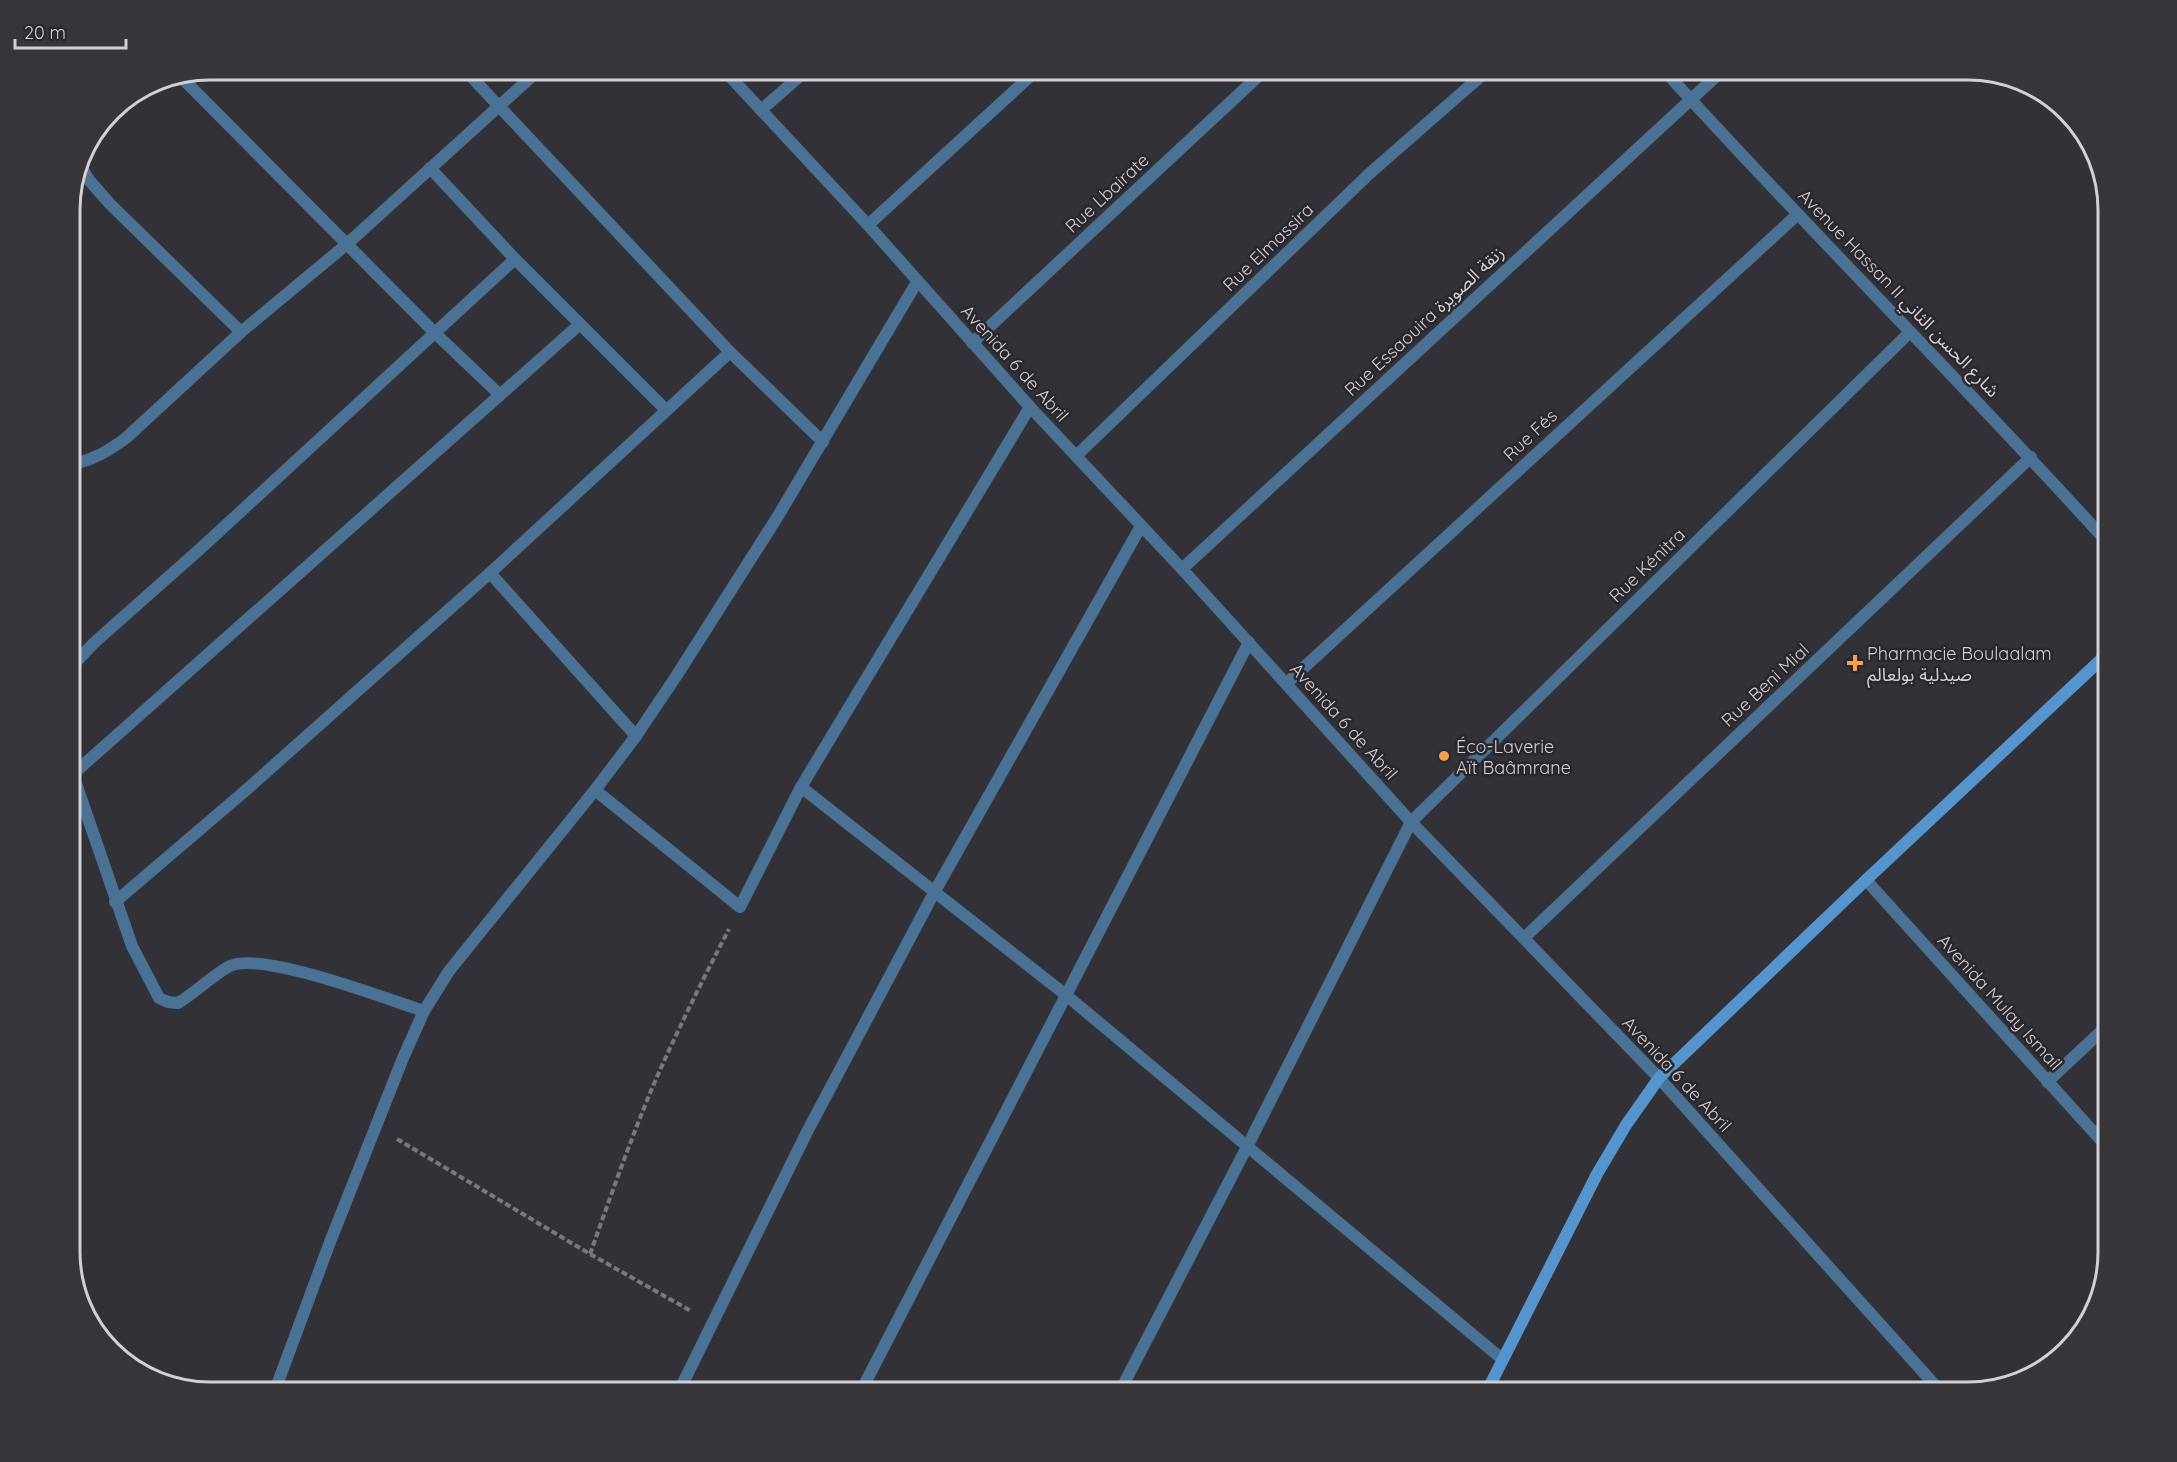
<svg xmlns="http://www.w3.org/2000/svg" width="2177" height="1462" viewBox="0 0 2177 1462" font-family="Quicksand,'Noto Sans Arabic',sans-serif">
<rect width="100%" height="100%" fill="#323137"/>
<g fill="none" stroke-linecap="round" stroke-linejoin="round">
<g stroke="#79787d" stroke-width="4" stroke-dasharray="6 3" stroke-linecap="butt">
<path d="M397,1139L590,1254L691,1311"/>
<path d="M590,1254C610,1198 630,1141 653,1086C676,1033 702,981 729,929"/>
</g>
<g stroke="#4b7194" stroke-width="12">
<path d="M179,75L435,333L499,394"/>
<path d="M78,162L89,180L110,204L241,332"/>
<path d="M430,168L515,259L666,410"/>
<path d="M490,573L636,736"/>
<path d="M69,669L95,642L200,549L515,259"/>
<path d="M69,763L132,946L159,998L168,1002L178,1003C195,993 214,974 230,966C262,951 386,999 424,1011"/>
<path d="M72,775L580,324"/>
<path d="M1411,822L1909,333"/>
<path d="M115,902L245,791L490,573L730,352"/>
<path d="M1524,938L2031,457"/>
<path d="M2047,1082L2108,1025"/>
</g>
<g stroke="#4b7194" stroke-width="12">
<path d="M464,69L730,352L823,442"/>
<path d="M723,69L868,225L1030,407L1182,569L1411,822L1659,1078L1942,1393"/>
<path d="M1663,69C1808,230 1963,382 2108,543"/>
<path d="M761,110L808,69"/>
<path d="M868,225L1038,69"/>
<path d="M972,343L1266,69"/>
<path d="M1076,456L1369,174L1489,69"/>
<path d="M69,465C93,460 107,452 126,438L241,332L347,244L540,69"/>
<path d="M1182,569L1724,69"/>
<path d="M1287,683L1798,214"/>
<path d="M801,787L1066,995L1502,1359"/>
<path d="M595,790L740,907L801,787L1030,407"/>
<path d="M1866,880L2108,1148"/>
<path d="M274,1393L330,1242L403,1058L424,1011L449,971L595,790L636,736L677,675L778,516L917,282"/>
<path d="M678,1393L808,1130L935,891L1141,526"/>
<path d="M860,1393L1249,642"/>
<path d="M1119,1393L1248,1145L1411,822"/>
</g>
<path stroke="#5594cc" stroke-width="12" d="M1486,1393L1597,1174L1626,1125L1659,1078L1866,880L2108,653"/>
</g>
<g fill="#f8a04b" stroke="#29272d" stroke-width="2">
<path d="M1852 654h6v6h6v6h-6v6h-6v-6h-6v-6h6z"/>
<circle cx="1444" cy="756" r="6"/>
</g>
<g text-anchor="middle" dominant-baseline="central" stroke-width="5" stroke-linejoin="round" paint-order="stroke">
<g font-size="18" fill="#d2d0d5" stroke="#29272d">
<text transform="translate(1107 193) rotate(-43)">Rue Lbairate</text>
<text transform="translate(1268 247) rotate(-44)">Rue Elmassira</text>
<text transform="translate(1899 293) rotate(46)">Avenue Hassan II شارع الحسن الثاني</text>
<text transform="translate(1424 321) rotate(-43)">Rue Essaouira زنقة الصويرة</text>
<text transform="translate(1015 363) rotate(48)">Avenida 6 de Abril</text>
<text transform="translate(1530 435) rotate(-43)">Rue Fés</text>
<text transform="translate(1647 565) rotate(-44)">Rue Kénitra</text>
<text transform="translate(1765 685) rotate(-43)">Rue Beni Mial</text>
<text transform="translate(1344 721) rotate(48)">Avenida 6 de Abril</text>
<text transform="translate(2000 1002) rotate(48)">Avenida Mulay Ismaíl</text>
<text transform="translate(1677 1074) rotate(47)">Avenida 6 de Abril</text>
</g>
<g font-size="18" fill="#d2d0d5" stroke="#29272d" text-anchor="start">
<text x="1867" y="653">Pharmacie Boulaalam<tspan x="1867" dy="21">صيدلية بولعالم</tspan></text>
<text x="1456" y="746">Éco-Laverie<tspan x="1456" dy="21">Aït Baâmrane</tspan></text>
</g>
</g>
<path d="M0 0H2177V1462H0ZM210 80H1968A130 130 0 0 1 2098 210V1252A130 130 0 0 1 1968 1382H210A130 130 0 0 1 80 1252V210A130 130 0 0 1 210 80Z" fill="#37353a" fill-rule="evenodd"/>
<path fill="none" stroke="#d2d0d5" stroke-width="3" d="M210 80H1968A130 130 0 0 1 2098 210V1252A130 130 0 0 1 1968 1382H210A130 130 0 0 1 80 1252V210A130 130 0 0 1 210 80Z"/>
<path d="M15 39v9h111v-9" fill="none" stroke="#d2d0d5" stroke-width="3"/>
<text x="24" y="39" font-size="18" fill="#d2d0d5" stroke="#29272d" stroke-width="4.5" paint-order="stroke">20 m</text>
</svg>
